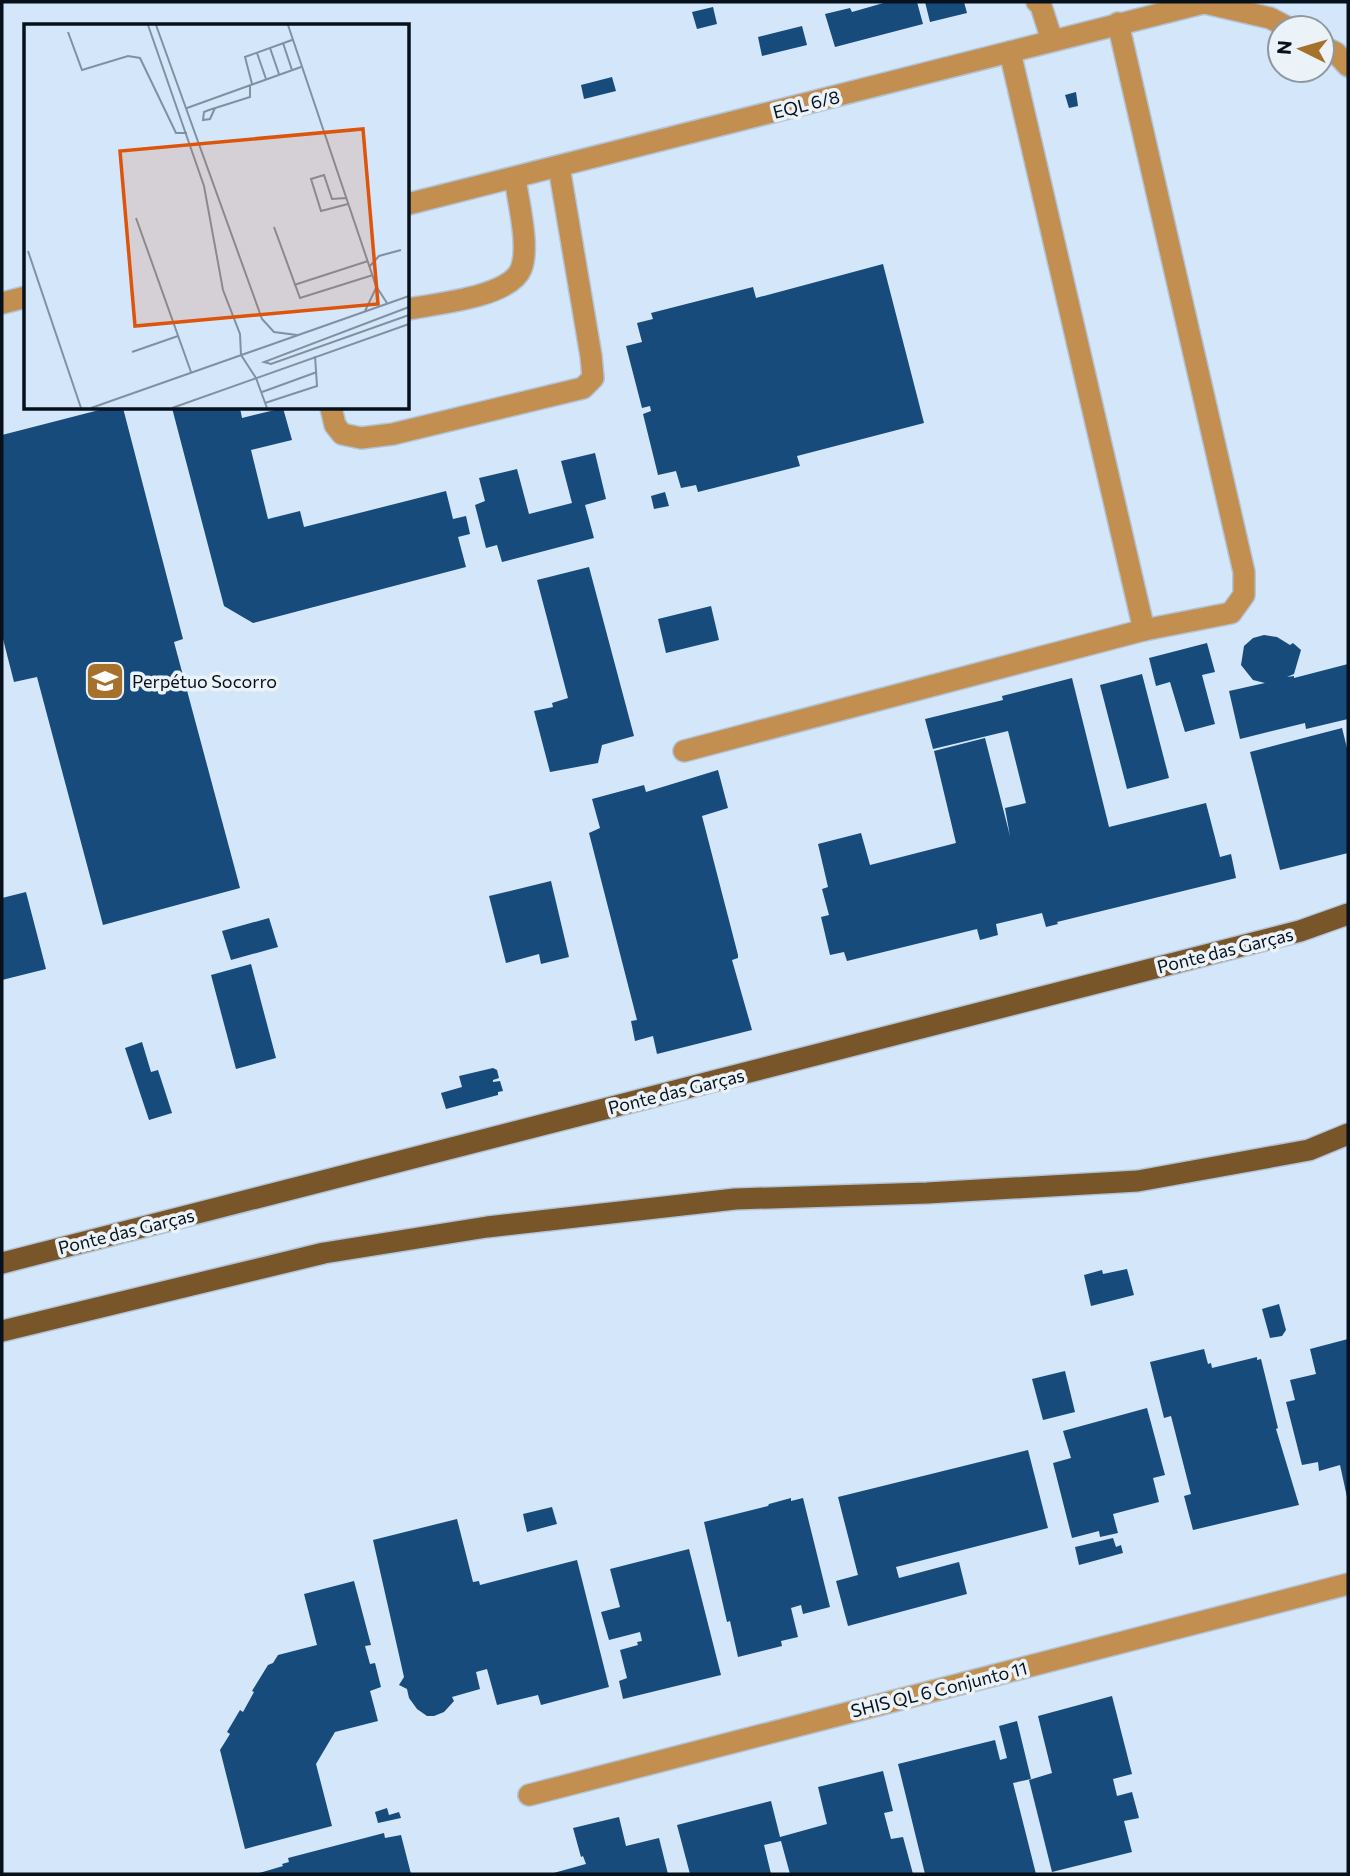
<svg xmlns="http://www.w3.org/2000/svg" width="1350" height="1876" viewBox="0 0 1350 1876" font-family="Commissioner,sans-serif">
<rect width="100%" height="100%" fill="#d3e6fa"/>
<g fill="#164b7b">
<path d="M887,2H917L923,24L835,47L825,14L850,8L852,12Z"/>
<path d="M925,2H964L967,13L930,22Z"/>
<path d="M713,7L717,24L697,29L692,12Z"/>
<path d="M802,26L807,45L762,56L758,37Z"/>
<path d="M612,77L616,91L584,99L581,85Z"/>
<path d="M1076,92L1078,106L1069,108L1065,95Z"/>
<path d="M883,264L924,423L797,456L800,466L698,492L696,485L681,488L676,471L658,475L643,414L651,411L650,406L642,408L626,346L642,342L637,323L653,319L651,313L753,287L756,298Z"/>
<path d="M107,408H123L183,639L174,642L240,888L103,925L37,677L14,682L2,635V435Z"/>
<path d="M172,408H240L242,418L283,408L292,440L251,450L268,519L300,511L304,527L446,491L453,519L466,516L470,534L458,537L466,567L253,623L224,606Z"/>
<path d="M595,453L606,499L585,505L594,538L502,562L497,545L486,548L475,505L485,501L479,478L517,469L529,514L572,503L561,461Z"/>
<path d="M665,492L669,506L654,509L651,496Z"/>
<path d="M589,567L634,736L602,745L598,763L550,772L534,711L553,707L552,703L568,698L537,580Z"/>
<path d="M711,606L719,640L666,653L658,619Z"/>
<path d="M1264,635L1277,637L1290,645L1293,643L1301,650L1294,674L1287,677L1294,676V678L1348,664V719L1306,729L1305,723L1240,739L1229,691L1265,683L1253,680L1241,665L1244,646L1253,638Z"/>
<path d="M1207,643L1215,672L1202,675L1215,724L1185,732L1170,682L1156,686L1149,658Z"/>
<path d="M1142,674L1169,778L1127,789L1100,685Z"/>
<path d="M1072,678L1109,827L1206,803L1220,857L1231,854L1236,878L1057,922L1058,924L1046,927L1042,913L996,924L998,935L980,940L977,929L847,961L844,952L830,955L821,917L829,915L822,889L828,887L818,844L861,833L870,865L956,843L934,751L985,738L1010,836L1005,808L1026,803L1008,731L933,749L925,719L1003,700L1002,696Z"/>
<path d="M1342,728L1348,752V853L1280,870L1250,752Z"/>
<path d="M718,770L728,808L702,816L738,955V958L732,960L752,1030L657,1054L653,1036L635,1041L631,1021L637,1020L589,833L600,828L592,799L644,785L646,792Z"/>
<path d="M551,881L569,957L541,964L539,954L506,963L489,896Z"/>
<path d="M26,892L46,969L2,980V898Z"/>
<path d="M269,918L278,947L231,960L222,931Z"/>
<path d="M251,964L276,1058L236,1069L211,975Z"/>
<path d="M142,1042L151,1072L158,1070L172,1113L149,1120L125,1048Z"/>
<path d="M493,1068L497,1070L499,1078L493,1080V1082L500,1081L503,1091L498,1092V1095L446,1109L441,1093L462,1087L459,1076Z"/>
<path d="M1127,1269L1134,1295L1091,1306L1084,1275L1102,1270L1103,1274Z"/>
<path d="M1279,1304L1286,1330L1282,1336L1270,1338L1262,1309Z"/>
<path d="M1348,1339V1497H1347L1340,1465L1319,1471L1318,1462L1302,1465L1286,1402L1295,1400L1290,1380L1316,1374L1310,1349Z"/>
<path d="M1204,1349L1208,1364L1211,1363L1212,1368L1257,1357V1360L1261,1359L1278,1428L1276,1429L1299,1505L1193,1530L1184,1496L1191,1494L1171,1416L1164,1418L1150,1362Z"/>
<path d="M1065,1371L1075,1412L1043,1420L1032,1379Z"/>
<path d="M1147,1408L1165,1475L1153,1478L1159,1502L1113,1514L1118,1533L1100,1537L1099,1531L1072,1538L1053,1463L1071,1458L1063,1431Z"/>
<path d="M1028,1450L1048,1528L896,1567L899,1578L959,1562L967,1594L848,1626L836,1581L858,1575L838,1497Z"/>
<path d="M791,1498V1501L803,1498L830,1607L803,1614L801,1605L791,1608L798,1637L781,1641L782,1646L738,1657L730,1621L727,1622L704,1522L768,1506L769,1504Z"/>
<path d="M552,1507L557,1524L527,1532L523,1514Z"/>
<path d="M457,1519L473,1582L479,1581L480,1585L577,1560L609,1687L541,1705L538,1695L497,1705L487,1669L476,1672L480,1689L452,1697L454,1701L444,1712L434,1716H427L417,1709L409,1698L407,1689L399,1685L404,1677L373,1540Z"/>
<path d="M1113,1538L1116,1547L1121,1545L1123,1553L1079,1565L1075,1547Z"/>
<path d="M689,1549L721,1675L623,1699L619,1681L627,1678L620,1650L638,1645L637,1642L642,1641L640,1632L609,1640L601,1612L620,1607L610,1569Z"/>
<path d="M354,1581L371,1645L365,1646L370,1664L375,1663L381,1687L370,1691L378,1721L335,1732L316,1764L332,1826L245,1849L220,1750L230,1734L227,1732L240,1710L243,1712L254,1692L252,1691L268,1665L273,1663L278,1655L317,1645L304,1594Z"/>
<path d="M1112,1696L1132,1774L1113,1779L1117,1796L1132,1792L1139,1818L1124,1821L1132,1852L1052,1872L1029,1780L1052,1773L1038,1716Z"/>
<path d="M1017,1721L1031,1779L1013,1783L1036,1874H925L898,1764L995,1740L1000,1760L1007,1758L999,1726Z"/>
<path d="M883,1771L893,1811L884,1813L891,1839L903,1837L913,1874H790L781,1841L764,1845L771,1874H690L677,1825L771,1801L780,1837L827,1824L818,1787Z"/>
<path d="M387,1808L389,1815L399,1812L401,1818L378,1823L375,1812Z"/>
<path d="M619,1817L626,1846L659,1838L668,1874H550L586,1864L583,1856L581,1857L573,1828Z"/>
<path d="M384,1833L385,1838L401,1835L411,1874H256L283,1866L282,1864L289,1862L288,1858Z"/>
</g>
<g fill="none" stroke-linecap="round" stroke-linejoin="round">
<g stroke="#b2c4d6" stroke-width="24">
<g id="minor">
<path d="M1037,2L1040,3L1052,40"/>
<path d="M1205,3L1270,18L1289,28"/>
<path d="M1322,46L1336,53L1348,66"/>
<path d="M1010,52L1144,630"/>
<path d="M408,204L1207,2"/>
<path d="M2,303L26,297"/>
<path d="M408,309C435,304 510,297 521,269C530,247 518,201 515,178"/>
<path d="M331,408L335,425L342,434L361,438L393,434L583,388L593,378L591,356L559,167"/>
<path d="M684,751L1144,630L1231,613L1244,595V572L1118,23"/>
<path d="M529,1795L1348,1584"/>
</g>
</g>
<g stroke="#b2c4d6" stroke-width="24">
<g id="major">
<path d="M2,1263L1300,931L1348,914"/>
<path d="M2,1331L324,1253L487,1227L735,1199L927,1193L1138,1181L1309,1150L1348,1134"/>
</g>
</g>
<use href="#minor" stroke="#c28f51" stroke-width="21"/>
<use href="#major" stroke="#79552a" stroke-width="21"/>
</g>
<defs>
<g id="school-square" transform="scale(2.0125)"><rect x="-9" y="-9" width="18" height="18" rx="4" fill="#a6712b" stroke="#ebf2f8"/><path d="M0-5L7-2L0 1L-7-2ZM-4 1L0 2.5L4 1V4Q0 6-4 4Z" fill="#fff"/></g>
</defs>
<g fill-rule="evenodd">
<use href="#school-square" x="105" y="681"/>
</g>
<g text-anchor="middle" dominant-baseline="central" stroke-width="7" stroke-linejoin="round" paint-order="stroke">
<g font-size="18" fill="#06111c" stroke="#ebf2f8">
<text transform="translate(806 104) rotate(-14)">EQL 6/8</text>
<text transform="translate(1225 950) rotate(-14)">Ponte das Garças</text>
<text transform="translate(676 1091) rotate(-14)">Ponte das Garças</text>
<text transform="translate(126 1231) rotate(-14)">Ponte das Garças</text>
<text transform="translate(939 1689) rotate(-14)">SHIS QL 6 Conjunto 11</text>
</g>
<g font-size="18" fill="#06111c" stroke="#ebf2f8" text-anchor="start">
<text x="132" y="681">Perpétuo Socorro</text>
</g>
</g>
<g transform="translate(24 24)">
<rect width="385" height="385" fill="#d3e6fa"/>
<path fill="none" stroke="#8191a1" stroke-width="2" d="M124,1L180,162L199,266L216,310L217,331L232,354M132,1L238,295L250,308L273,311M264,1L352,262L363,279M44,8L58,46L104,32L116,34L152,109H163M259,19L268,46M246,24L255,50M233,29L242,55M228,60L221,33L268,16M163,84L277,43M191,84L186,95L179,96L180,88L185,86L226,73V61M322,174L308,175L300,151L287,155L297,187L324,180M112,194L167,348M250,203L276,274L349,251M4,227L57,384M346,242L355,232L377,226M270,261L344,237M385,283L240,338L247,340L385,291M341,287L352,264M108,328L154,312M232,354L243,384M238,368L293,348M241,379L293,362L291,332M67,384L385,272M148,384L385,300"/>
<path fill="#dd550d" fill-opacity="0.15" stroke="#dd550d" stroke-width="3.5" d="M339,105L354,280L111,302L96,127Z"/>
<rect width="385" height="385" fill="none" stroke="#06111c" stroke-width="3.5"/>
</g>
<rect width="1350" height="1876" fill="none" stroke="#06111c" stroke-width="7"/>
<g transform="translate(1301 49) rotate(275)"><circle r="33" fill="#ebf2f8" stroke="#8f98a0" stroke-width="2"/>
<path d="M0-5L12 26L0 18L-12 26Z" fill="#a6712b"/>
<text y="-10" font-size="19" font-weight="bold" text-anchor="middle" fill="#06111c">N</text>
</g>
</svg>
